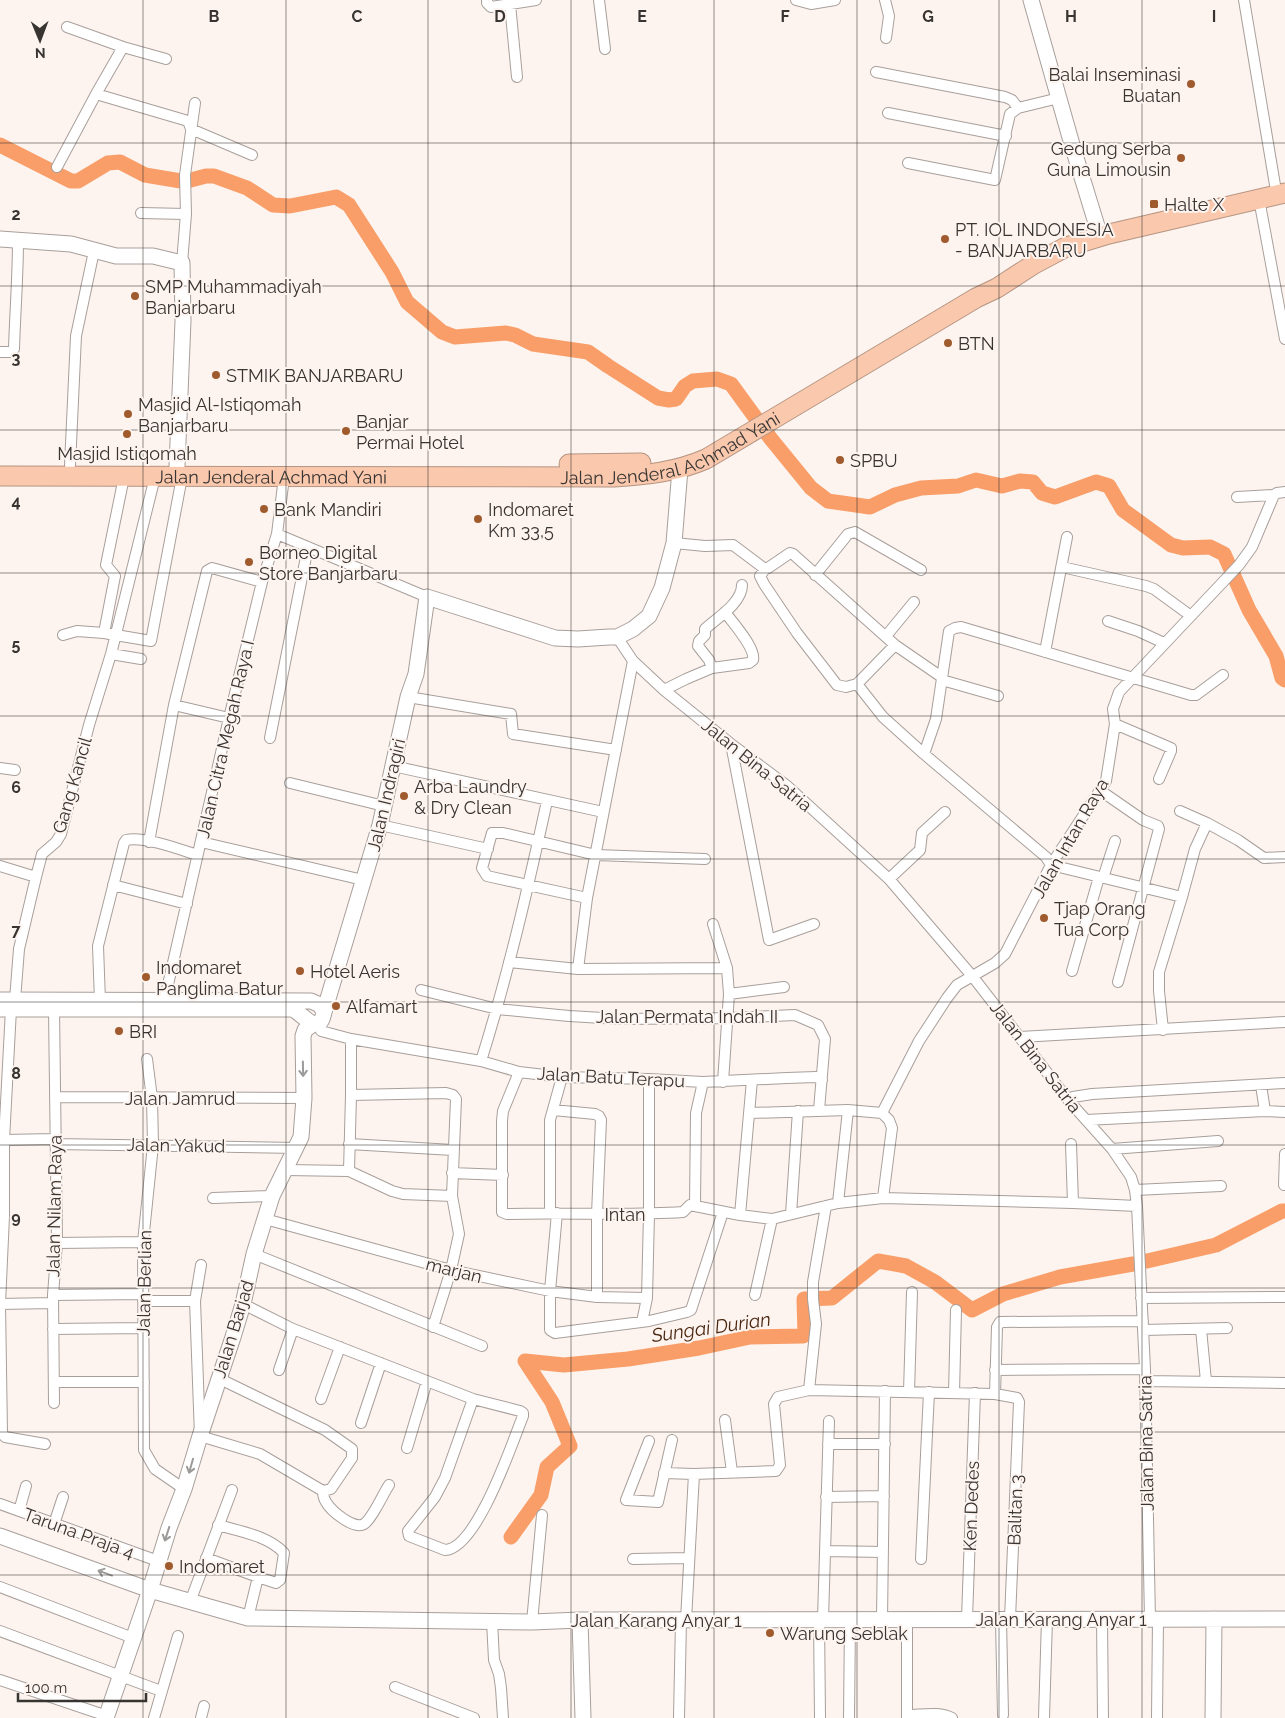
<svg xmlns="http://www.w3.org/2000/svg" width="1285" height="1718" font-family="Raleway,sans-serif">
<rect width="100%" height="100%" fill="#fdf4ef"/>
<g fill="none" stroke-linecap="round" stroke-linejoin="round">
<path stroke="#f99e68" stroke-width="15" d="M0 145 71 181H78L108 163 120 162 145 175 181 181H187L206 176H214L247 188 273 205 290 206 336 197 349 205 392 272 407 302 442 332 455 337 506 333 515 335 533 344 588 352 608 366 658 398 669 400 676 399 685 386 693 381 717 379 731 384 771 439 811 488 828 501 870 507 895 495 921 488 958 486 976 480 1002 486 1020 481 1033 482 1042 493 1055 497 1096 482 1109 486 1123 510 1171 545 1183 548 1210 547 1224 554 1249 610 1276 656 1282 678 1285 680
M1147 1261 1216 1245 1282 1211H1285
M511 1537 541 1495 547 1467 570 1446 552 1402 525 1361 564 1365 628 1359 699 1348 750 1337 803 1336 805 1335 804 1299 832 1298 878 1261 906 1266 935 1282 972 1310 1003 1294 1060 1277 1133 1264"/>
<g stroke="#a89f9b" stroke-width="12">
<path id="street" d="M487 0V3L491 7 536 0
M599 0 605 49
M796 0 811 4 835 0
M885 0 889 16 886 38
M1244 0 1275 185
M510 4 517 77
M67 27 123 47
M166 59 123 47 96 94 188 121 191 129 252 155
M876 72 1005 97 1012 100 1018 108
M888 113 1006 136
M908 163 995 180 1010 114 1018 108 1059 98
M57 167 96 94
M1259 199 1285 339
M141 213 186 214
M182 263 186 214 185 175 195 103
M0 352H10L14 349C15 313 18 277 18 240
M70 465 76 336 94 251
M124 477 106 565 115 576 104 633 151 641 182 477
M1237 497 1274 495
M277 534 427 597
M674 543 705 546 733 545 765 569 768 568 790 553 793 554 895 645 943 678
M1062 567 1146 586 1154 589 1191 616
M765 569 760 576 764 584 797 633 837 685 846 687 857 684
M815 575 848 534 855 532 921 570
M1108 621 1138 631 1164 643
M63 635 77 631 104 633
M886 636 914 602
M617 637 633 661 664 690 731 744 786 785 889 879 973 977 1069 1101 1112 1149 1131 1177 1135 1190 1137 1206 1145 1369 1150 1619
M895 645 857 684 883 717 924 754 1046 857 1051 865 1182 897 1159 972V991L1163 1030
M1045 652 1067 537
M111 654 141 659
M633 661 587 898 578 969 727 968 729 994 723 1082
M712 668 709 660 698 646 699 641 705 635V629C717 618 742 603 742 585
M942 680 998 696
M664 690 686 679 712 668 749 663 753 660C756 648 732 622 725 612
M408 697 511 714 513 734 616 750
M174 705 229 718
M1115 724 1171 748V751L1159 779
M270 738 308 547
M731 744 769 940 814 924
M924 754 936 719 949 631 955 628 961 627 1191 695H1196L1223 675
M393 766 603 812
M0 768 15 770
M290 783 384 806
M1101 791 1143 820 1158 826 1159 829 1118 982
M1180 811 1207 823 1238 840 1264 858 1285 857
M380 825 488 849
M149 842 174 705 207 571 212 568 262 582
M201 842 363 880
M0 866 36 877
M1103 878 1115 841
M889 879 920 850 922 833 945 812
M113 885 187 904
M1182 897 1195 849 1207 823
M587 898 487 876 482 868 492 833H503L596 855 705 859
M713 924 727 968
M509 962 578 969
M1072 971 1099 877
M421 990 497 1009 569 1016 620 1019 728 1018 795 1015 818 1025 825 1039 819 1110
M729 994 784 987
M15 1000 19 949 36 877 42 854 56 842 61 834 89 725 111 654 155 477
M100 1001 98 946 124 843 126 840C144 836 179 849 197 855
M164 1002 229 718 262 582 277 534 284 477
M11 1009 4 1140V1216L0 1304 2 1433 5 1437 45 1444
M54 1009 57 1243 53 1295 54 1403
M318 1023 321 1031 351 1039 481 1061 519 1072 562 1077 649 1079 703 1082 787 1078 816 1077 822 1080
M1020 1037 1285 1022
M147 1059 152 1098 153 1145 143 1242 144 1450 155 1469 184 1489
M481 1061C508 975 528 888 547 801
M519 1072 503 1111 502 1121V1212L507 1214C565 1212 624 1216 683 1212L690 1205 740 1215 772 1219 838 1203 883 1198 1073 1203 1137 1206
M1261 1085 1265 1111
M351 1095 446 1093 453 1095 456 1099 452 1196 459 1234 451 1270 433 1327
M55 1097 304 1098
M1069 1101 1073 1097 1092 1094 1285 1083
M553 1110 595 1114 599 1116 601 1120 597 1214V1297
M750 1113 848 1110 882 1113
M882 1113 919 1041 947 998 957 985 995 963 1005 954 1051 865 1106 781 1115 724 1113 709 1119 692 1239 565 1252 547 1274 495 1277 493 1285 492
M882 1113 889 1120 892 1128 883 1198
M1086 1120 1265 1111 1285 1112
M4 1140 55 1139
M55 1144 297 1148
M349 1144 453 1150
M1071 1144 1073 1203
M1112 1149 1218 1141
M285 1170 349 1171 392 1191 403 1194 452 1196
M349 1171 351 1095V1039
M452 1173 503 1175
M1284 1185 1285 1154
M1135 1190 1221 1186
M213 1198 272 1196
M838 1203 848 1110
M695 1205 696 1113 703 1082
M550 1213V1120L562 1077
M557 1213 550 1291V1330L555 1333 649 1321 687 1312 691 1310 723 1212
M791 1214 798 1111
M740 1215 752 1080
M265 1219 451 1270 550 1291 597 1297 647 1298
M57 1243 143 1242
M254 1254 482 1346
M201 1265 195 1301 200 1436 260 1454 323 1491 331 1489 352 1458V1449L325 1430 218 1378
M53 1295 143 1294
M755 1295 772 1219
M1141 1298 1285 1297
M143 1301H195
M0 1304 53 1303
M243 1304 293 1329 473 1399 520 1411 523 1413V1416C512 1443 477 1549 445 1550L409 1536 408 1531 435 1497 445 1478 473 1399
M642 1322 647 1298 649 1214V1079
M53 1329 143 1328
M1201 1329 1206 1381
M1143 1330 1227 1328
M279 1370 293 1329
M995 1370 1145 1369
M1145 1381 1285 1383
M54 1382H144
M809 1390 816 1324 813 1299V1282L826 1206
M909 1392 912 1292
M954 1393 956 1310
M995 1394 997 1327 1000 1322 1143 1321
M321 1399 340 1347
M725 1420 732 1472
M361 1423 381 1363
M649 1441 626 1500 658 1502 672 1440
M828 1444H885
M407 1448 427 1381
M664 1473 694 1474
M323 1491C323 1495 324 1499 326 1502 331 1511 354 1530 364 1524 372 1519 383 1494 389 1485
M826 1497 884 1496
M0 1504 158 1561
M19 1511 26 1486
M54 1524 63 1497
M218 1525C239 1531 269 1536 284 1553L280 1580 276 1583 258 1577 248 1618
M825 1551 883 1552
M206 1558 258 1577
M633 1559 689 1558
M921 1559 929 1392
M0 1587 133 1638
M190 1602 232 1490
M819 1619 820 1718
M823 1619 829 1421
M907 1619V1718
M967 1619 975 1393
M1102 1619 1103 1718
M686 1620 694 1474 776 1471 780 1465 774 1404 778 1397 809 1390 995 1394 1017 1398 1019 1402 1010 1619
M882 1620 885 1391
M1001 1620 1003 1715
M492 1621 494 1660 499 1674 501 1688 503 1718
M532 1622 542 1515
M0 1631 161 1691
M0 1680 107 1716
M395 1687 474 1718
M907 1715C922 1715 939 1711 952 1718
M154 1718 178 1636
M201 1718 204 1706
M679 1718 681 1620
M849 1718 850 1619
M1044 1718 1047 1619
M1157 1718 1158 1619"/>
</g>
<g stroke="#a89f9b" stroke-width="17">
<path id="secondary" d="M1031 0 1073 148 1100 236
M0 239 71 244 116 256H153L182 263 183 321 177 466
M0 1000 311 1001 320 1005 324 1012C319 1039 303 1013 292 1009H0
M324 1012 380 825 408 697 416 674 427 597 555 638 578 639 609 637H617L633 629 649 616 662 588 674 543 680 469
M0 1536 150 1590 248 1618 532 1622 580 1620 1285 1619
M580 1620 583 1718
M106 1718 150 1590 169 1528 184 1489 200 1436 233 1337 243 1304 254 1254 272 1196 301 1137 304 1098 303 1036 305 1030 313 1024
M1213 1718 1214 1619"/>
</g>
<g stroke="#b59482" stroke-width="21">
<g id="highway">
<path d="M569 464 641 463"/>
<path id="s1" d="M0 476 614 477C646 475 676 472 706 459L976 298 997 288 1034 264 1066 247 1109 234 1285 193"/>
</g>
</g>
<use href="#street" stroke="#fff" stroke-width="10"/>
<use href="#secondary" stroke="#fff" stroke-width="15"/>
<use href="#highway" stroke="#f9c8ad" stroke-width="19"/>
</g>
<defs><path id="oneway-shaft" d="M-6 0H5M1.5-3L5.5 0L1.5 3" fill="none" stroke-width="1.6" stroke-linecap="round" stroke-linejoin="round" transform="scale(1.25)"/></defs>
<g stroke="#9b9a98">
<use href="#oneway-shaft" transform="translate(303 1069) rotate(89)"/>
<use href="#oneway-shaft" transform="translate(191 1466) rotate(106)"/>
<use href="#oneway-shaft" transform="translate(167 1534) rotate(108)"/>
<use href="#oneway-shaft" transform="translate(105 1573) rotate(-160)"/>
</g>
<path fill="none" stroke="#373432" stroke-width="1" stroke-opacity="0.55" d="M143 0V1718M286 0V1718M428 0V1718M571 0V1718M714 0V1718M857 0V1718M999 0V1718M1142 0V1718M0 143H1285M0 286H1285M0 430H1285M0 573H1285M0 716H1285M0 859H1285M0 1002H1285M0 1145H1285M0 1288H1285M0 1432H1285M0 1575H1285"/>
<g fill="#9f5a2e" stroke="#fdf4ef" stroke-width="2">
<circle cx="1191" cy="84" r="5"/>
<circle cx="1181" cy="158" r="5"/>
<rect x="1149" y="199" width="10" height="10" rx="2.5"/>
<circle cx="945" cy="239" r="5"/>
<circle cx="135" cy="296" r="5"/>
<circle cx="948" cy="343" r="5"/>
<circle cx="216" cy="375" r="5"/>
<circle cx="128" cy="414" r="5"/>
<circle cx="346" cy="431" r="5"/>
<circle cx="127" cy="434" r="5"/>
<circle cx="840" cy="460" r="5"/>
<circle cx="264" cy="509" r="5"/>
<circle cx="478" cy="519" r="5"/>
<circle cx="249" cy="562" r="5"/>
<circle cx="404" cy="796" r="5"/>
<circle cx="1044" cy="918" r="5"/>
<circle cx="300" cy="971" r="5"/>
<circle cx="146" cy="977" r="5"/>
<circle cx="336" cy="1006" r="5"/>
<circle cx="119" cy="1031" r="5"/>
<circle cx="169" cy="1566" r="5"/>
<circle cx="770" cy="1633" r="5"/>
</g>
<g text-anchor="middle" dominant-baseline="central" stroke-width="4" stroke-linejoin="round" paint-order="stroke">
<g font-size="18" fill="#373432" stroke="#fdf4ef" text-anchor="start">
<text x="1181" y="74" text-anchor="end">Balai Inseminasi<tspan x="1181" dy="21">Buatan</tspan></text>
<text x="1171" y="148" text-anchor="end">Gedung Serba<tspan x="1171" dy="21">Guna Limousin</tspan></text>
<text x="1164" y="204">Halte X</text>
<text x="955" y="229">PT. IOL INDONESIA<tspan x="955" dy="21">- BANJARBARU</tspan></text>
<text x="145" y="286">SMP Muhammadiyah<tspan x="145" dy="21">Banjarbaru</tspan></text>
<text x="958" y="343">BTN</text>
<text x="226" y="375">STMIK BANJARBARU</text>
<text x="138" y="404">Masjid Al-Istiqomah<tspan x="138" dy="21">Banjarbaru</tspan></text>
<text x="356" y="421">Banjar<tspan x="356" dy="21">Permai Hotel</tspan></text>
<text x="127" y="453" text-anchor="middle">Masjid Istiqomah</text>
<text x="850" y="460">SPBU</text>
<text x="274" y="509">Bank Mandiri</text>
<text x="488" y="509">Indomaret<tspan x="488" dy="21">Km 33,5</tspan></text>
<text x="259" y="552">Borneo Digital<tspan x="259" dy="21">Store Banjarbaru</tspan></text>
<text x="414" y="786">Arba Laundry<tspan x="414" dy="21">&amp; Dry Clean</tspan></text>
<text x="1054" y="908">Tjap Orang<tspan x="1054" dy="21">Tua Corp</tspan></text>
<text x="156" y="967">Indomaret<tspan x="156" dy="21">Panglima Batur</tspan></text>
<text x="310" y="971">Hotel Aeris</text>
<text x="346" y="1006">Alfamart</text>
<text x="129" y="1031">BRI</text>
<text x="179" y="1566">Indomaret</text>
<text x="780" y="1633">Warung Seblak</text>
</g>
<g font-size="18" fill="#373432" stroke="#fdf4ef">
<text stroke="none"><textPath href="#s1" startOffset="676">Jalan Jenderal Achmad Yani</textPath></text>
<text stroke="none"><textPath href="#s1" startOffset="271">Jalan Jenderal Achmad Yani</textPath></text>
<text transform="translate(225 739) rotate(-77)">Jalan Citra Megah Raya I</text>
<text transform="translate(757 765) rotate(39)">Jalan Bina Satria</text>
<text transform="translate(72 785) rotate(-74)">Gang Kancil</text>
<text transform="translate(386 795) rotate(-77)">Jalan Indragiri</text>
<text transform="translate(1070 838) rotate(-60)">Jalan Intan Raya</text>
<text x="687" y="1016">Jalan Permata Indah II</text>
<text transform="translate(1036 1057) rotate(52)">Jalan Bina Satria</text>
<text transform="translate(611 1077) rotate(3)">Jalan Batu Terapu</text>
<text x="180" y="1098">Jalan Jamrud</text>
<text transform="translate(176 1145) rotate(1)">Jalan Yakud</text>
<text transform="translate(54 1206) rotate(-89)">Jalan Nilam Raya</text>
<text x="625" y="1214">Intan</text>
<text transform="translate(454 1270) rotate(14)">marjan</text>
<text transform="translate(144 1283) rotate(-89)">Jalan Berlian</text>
<text transform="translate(233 1329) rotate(-73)">Jalan Barjad</text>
<text transform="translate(1146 1443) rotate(-91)">Jalan Bina Satria</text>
<text transform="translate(971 1506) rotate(-88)">Ken Dedes</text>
<text transform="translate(1015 1510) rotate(-88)">Balitan 3</text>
<text transform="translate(79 1533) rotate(20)">Taruna Praja 4</text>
<text x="1061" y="1619">Jalan Karang Anyar 1</text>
<text x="656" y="1620">Jalan Karang Anyar 1</text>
</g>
<g font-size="19" font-style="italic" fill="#4b2711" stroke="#fdf4ef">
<text transform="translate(711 1327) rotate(-8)">Sungai Durian</text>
</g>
</g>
<g font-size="16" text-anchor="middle" font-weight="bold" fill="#373432" stroke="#fdf4ef" stroke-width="4" stroke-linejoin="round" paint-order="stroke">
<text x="214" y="22">B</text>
<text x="357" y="22">C</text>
<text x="500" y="22">D</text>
<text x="642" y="22">E</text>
<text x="785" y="22">F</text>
<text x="928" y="22">G</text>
<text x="1071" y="22">H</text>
<text x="1214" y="22">I</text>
<text x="16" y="220">2</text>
<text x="16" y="364">3</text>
<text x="16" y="507">4</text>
<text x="16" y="650">5</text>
<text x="16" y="793">6</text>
<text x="16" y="936">7</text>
<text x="16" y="1079">8</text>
<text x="16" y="1223">9</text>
</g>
<g transform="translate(40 40) rotate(179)" stroke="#fdf4ef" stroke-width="4" paint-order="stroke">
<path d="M0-4L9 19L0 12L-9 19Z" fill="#373432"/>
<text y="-8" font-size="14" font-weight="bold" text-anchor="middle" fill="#373432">N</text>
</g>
<path d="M18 1693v8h128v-8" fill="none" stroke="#373432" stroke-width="2.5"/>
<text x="25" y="1693" font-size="15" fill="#373432" stroke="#fdf4ef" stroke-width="4" paint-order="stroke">100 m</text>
</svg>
